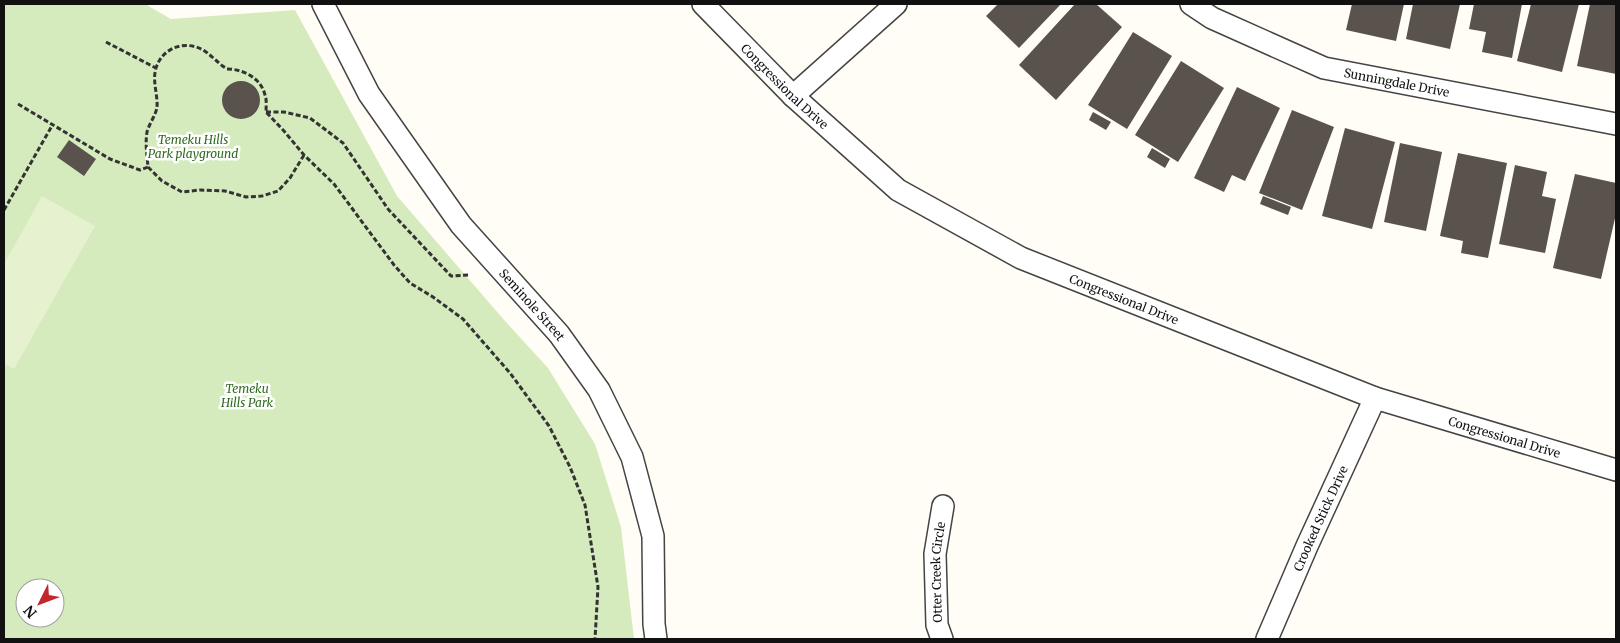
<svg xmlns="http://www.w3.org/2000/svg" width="1620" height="643" font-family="Merriweather,serif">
<rect width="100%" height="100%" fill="#fffdf5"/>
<path fill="#d5ebbd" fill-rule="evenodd" d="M4 4H145L171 19 295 10 397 196 505 321 548 368 595 444 621 527 634 639H4ZM25 588H55V618H25Z"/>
<path fill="#e6f2cf" d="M42 196 95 226 14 369 4 363V264Z"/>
<path fill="#5a524d" d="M998 4H1061L1019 48 986 16Z
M1075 4H1096L1122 27 1056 100 1019 65Z
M1352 4H1404L1396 41 1346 30Z
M1413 4H1460L1450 49 1406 39Z
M1474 4H1522L1512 58 1482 52 1486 32 1469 29Z
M1531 4H1579L1562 72 1517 61Z
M1590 4H1616V74L1577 66Z
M1133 32 1172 56 1127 129 1088 105Z
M1181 61 1224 88 1178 162 1135 135Z
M222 100a19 19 0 1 1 38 0a19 19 0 1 1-38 0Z
M1237 87 1280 108 1245 181 1232 175 1224 192 1194 178Z
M1292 110 1334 127 1302 210 1259 193Z
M1093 112 1111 122 1106 130 1089 120Z
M1345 128 1395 142 1372 229 1322 216Z
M69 140 96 159 84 176 57 157Z
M1400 143 1442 152 1426 231 1384 222Z
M1152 148 1170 159 1165 168 1147 157Z
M1458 153 1507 163 1488 258 1461 253 1463 241 1440 236Z
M1515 165 1547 172 1542 196 1556 199 1545 253 1499 244Z
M1575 174 1616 183V214L1601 279 1553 268Z
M1263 196 1291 207 1288 215 1260 204Z"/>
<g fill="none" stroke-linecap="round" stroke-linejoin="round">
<g stroke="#444" stroke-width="24">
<g id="street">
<path id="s1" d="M323 4 369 94 461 225 559 334 599 390 632 457 653 536 654 624 656 639"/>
<path id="s2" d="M703 4 793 96 898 190 1021 258 1375 398 1616 470"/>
<path id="s3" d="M1191 4 1212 18 1324 68 1616 124"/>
<path d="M793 96 896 4"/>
<path id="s4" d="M942 639 937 625 935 554 943 506"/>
<path id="s5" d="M1267 639 1307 546 1375 398"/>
</g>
</g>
<path stroke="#333" stroke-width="3" stroke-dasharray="5 2.5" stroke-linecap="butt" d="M106 42 156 68
M18 104 110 159 140 170 148 167C147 155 145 144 147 132 149 124 156 115 157 107 158 95 152 81 156 68 163 46 188 39 206 52 213 57 219 64 227 69 243 69 261 78 265 95 267 100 266 107 266 112L284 131 304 155 334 184 394 265 410 283 433 297 463 319 510 373 549 426 570 467 585 505 598 587 595 639
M266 112H284L310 118 343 143 388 209 451 276 469 275
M148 167 162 181 182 192 200 190 225 191 246 197 262 196 278 191 290 178 304 155
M4 210 53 124"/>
<use href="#street" stroke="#fff" stroke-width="21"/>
</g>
<g text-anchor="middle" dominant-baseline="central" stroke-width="5" stroke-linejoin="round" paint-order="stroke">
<g font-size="12" fill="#111" stroke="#fff">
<text stroke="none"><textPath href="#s3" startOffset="222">Sunningdale Drive</textPath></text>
<text stroke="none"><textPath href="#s2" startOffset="116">Congressional Drive</textPath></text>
<text stroke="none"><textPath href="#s2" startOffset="521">Congressional Drive</textPath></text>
<text stroke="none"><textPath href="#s1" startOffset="368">Seminole Street</textPath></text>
<text stroke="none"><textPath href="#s2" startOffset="926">Congressional Drive</textPath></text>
<text stroke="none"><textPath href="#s5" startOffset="132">Crooked Stick Drive</textPath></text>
<text stroke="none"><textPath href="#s4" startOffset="68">Otter Creek Circle</textPath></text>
</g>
<g font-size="12" font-style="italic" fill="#2f6b1f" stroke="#fff">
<text x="193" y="139">Temeku Hills<tspan x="193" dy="14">Park playground</tspan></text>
<text x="247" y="388">Temeku<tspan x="247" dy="14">Hills Park</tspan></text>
</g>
</g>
<rect width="1620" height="643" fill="none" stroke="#111111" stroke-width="10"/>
<g transform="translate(40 603) rotate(228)"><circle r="24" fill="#ffffff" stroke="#a0a0a0"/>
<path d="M0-4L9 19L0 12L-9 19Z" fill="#c4262e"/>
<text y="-8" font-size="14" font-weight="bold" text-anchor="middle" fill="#111111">N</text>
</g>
</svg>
